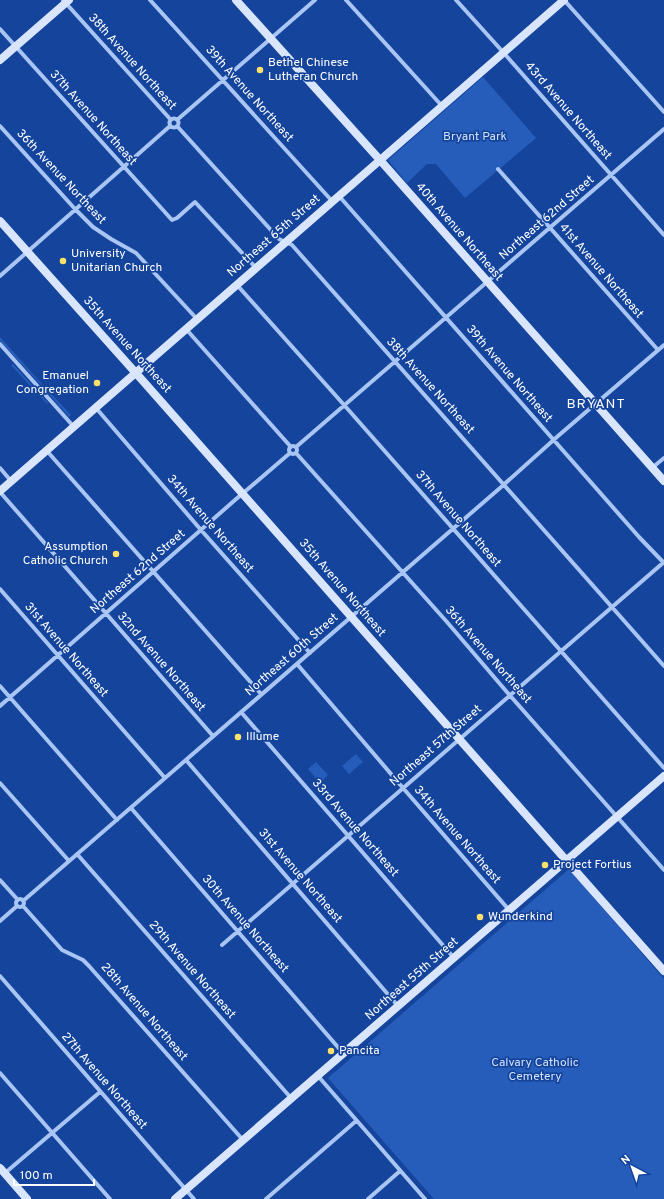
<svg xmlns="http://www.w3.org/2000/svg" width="664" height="1199" font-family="Overpass,sans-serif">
<rect width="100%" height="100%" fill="#14449c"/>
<path fill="#275dba" d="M483 77 536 138 465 198 436 164H427L407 183 388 160Z
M0 337 42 384 41 385 0 341Z
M13 364 48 403 47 404 11 365Z
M43 385 71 415 69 417 42 386Z
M356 754 363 762 349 774 342 766Z
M316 762 328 775 320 783 308 769Z
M569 869 664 979V1199H434L328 1078Z"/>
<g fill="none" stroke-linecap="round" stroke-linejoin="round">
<path stroke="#a9c5f3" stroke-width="4" d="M63 0 171 120
M150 0 332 201
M346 0 442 106
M456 0 503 52 664 235
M564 0 664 112
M0 29 172 220 177 218 195 202 256 268
M169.5 123a4.5 4.5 0 1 1 9 0a4.5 4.5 0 1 1-9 0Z
M177 120 315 0
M0 126 75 209 93 227 111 239 136 253 197 319
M177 126 279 239 292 245 664 666
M498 169 658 350
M339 196 639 537 664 563
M0 276 170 126
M237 285 345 406 664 768
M186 329 291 447
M0 344 74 427
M96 408 201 530 310 653
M289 450a4 4 0 1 1 8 0a4 4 0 1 1-8 0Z
M296 447 664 129
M47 451 261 694
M296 453 447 622 506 691 664 870
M0 468 11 481
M652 468 664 458
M0 492 213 736
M0 589 165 778
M297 664 403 788 509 910
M0 686 117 820
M0 706 235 500 290 453
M241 712 454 958
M186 760 398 1006
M0 783 69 861
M131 808 343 1053
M77 854 291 1098
M0 880 18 900
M16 903a4 4 0 1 1 8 0a4 4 0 1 1-8 0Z
M23 901 500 488 558 436 664 345
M23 906 62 950 83 960 89 966 243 1140
M0 921 17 906
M222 945 664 562
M0 976 194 1199
M0 1073 110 1199
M318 1076 425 1199
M5 1173 100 1092
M266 1199 356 1121
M368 1199 400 1171"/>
<path stroke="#d9e5fd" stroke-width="8" d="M236 0 380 160 664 481
M0 60 69 0
M0 221 143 381 664 971
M0 491 564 0
M0 1168 27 1199
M175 1199 664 776"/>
</g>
<g fill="#ffe16c" stroke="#14449c" stroke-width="1.5">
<circle cx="260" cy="70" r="4"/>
<circle cx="63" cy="261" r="4"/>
<circle cx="97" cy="383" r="4"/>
<circle cx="116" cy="554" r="4"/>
<circle cx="238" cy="737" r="4"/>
<circle cx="545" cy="865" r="4"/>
<circle cx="480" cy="917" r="4"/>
<circle cx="331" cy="1051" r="4"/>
</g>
<g text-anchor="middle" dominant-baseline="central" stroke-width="3.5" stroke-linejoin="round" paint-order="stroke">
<g font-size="12" fill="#fff" stroke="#14449c">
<text transform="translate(132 62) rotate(48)">38th Avenue Northeast</text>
<text transform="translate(249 94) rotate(48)">39th Avenue Northeast</text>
<text transform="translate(568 111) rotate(49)">43rd Avenue Northeast</text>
<text transform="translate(93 118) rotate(48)">37th Avenue Northeast</text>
<text transform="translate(61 177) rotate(47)">36th Avenue Northeast</text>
<text transform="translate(547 218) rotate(-41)">Northeast 62nd Street</text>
<text transform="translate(459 232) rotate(49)">40th Avenue Northeast</text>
<text transform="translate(274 236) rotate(-41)">Northeast 65th Street</text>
<text transform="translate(601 271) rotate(49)">41st Avenue Northeast</text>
<text transform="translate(127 345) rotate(48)">35th Avenue Northeast</text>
<text transform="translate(509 374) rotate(49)">39th Avenue Northeast</text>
<text transform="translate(430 386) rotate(48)">38th Avenue Northeast</text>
<text transform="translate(458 519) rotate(49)">37th Avenue Northeast</text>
<text transform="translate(210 524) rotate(49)">34th Avenue Northeast</text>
<text transform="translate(138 572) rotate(-41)">Northeast 62nd Street</text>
<text transform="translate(342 588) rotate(49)">35th Avenue Northeast</text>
<text transform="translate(66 650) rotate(49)">31st Avenue Northeast</text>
<text transform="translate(292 655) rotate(-41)">Northeast 60th Street</text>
<text transform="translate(488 655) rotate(49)">36th Avenue Northeast</text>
<text transform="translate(161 662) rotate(49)">32nd Avenue Northeast</text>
<text transform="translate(436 746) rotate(-41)">Northeast 57th Street</text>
<text transform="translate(355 828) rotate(49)">33rd Avenue Northeast</text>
<text transform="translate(457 835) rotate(49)">34th Avenue Northeast</text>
<text transform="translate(300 876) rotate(49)">31st Avenue Northeast</text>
<text transform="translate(245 924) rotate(49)">30th Avenue Northeast</text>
<text transform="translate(192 970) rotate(49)">29th Avenue Northeast</text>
<text transform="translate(412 979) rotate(-41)">Northeast 55th Street</text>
<text transform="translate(144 1012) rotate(49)">28th Avenue Northeast</text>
<text transform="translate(104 1081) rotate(49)">27th Avenue Northeast</text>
</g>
<g font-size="12" fill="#fff" stroke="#14449c" text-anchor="start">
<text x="268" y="63">Bethel Chinese<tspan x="268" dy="14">Lutheran Church</tspan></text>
<text x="71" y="254">University<tspan x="71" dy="14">Unitarian Church</tspan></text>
<text x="89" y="376" text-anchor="end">Emanuel<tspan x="89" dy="14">Congregation</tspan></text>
<text x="108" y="547" text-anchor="end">Assumption<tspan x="108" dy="14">Catholic Church</tspan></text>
<text x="246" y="737">Illume</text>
<text x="553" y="865">Project Fortius</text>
<text x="488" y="917">Wunderkind</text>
<text x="339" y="1051">Pancita</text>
</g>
<g font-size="12" fill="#d1e2fd" stroke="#14449c">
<text x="475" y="137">Bryant Park</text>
<text x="535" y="1063">Calvary Catholic<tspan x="535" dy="14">Cemetery</tspan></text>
</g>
<g font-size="14" letter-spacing="1" fill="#fff" stroke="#14449c">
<text x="596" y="404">BRYANT</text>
</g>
</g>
<g transform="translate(632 1167) rotate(319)" stroke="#14449c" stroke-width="3" paint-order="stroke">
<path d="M0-3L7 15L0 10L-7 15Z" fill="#ffffff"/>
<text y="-6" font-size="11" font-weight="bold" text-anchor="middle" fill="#ffffff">N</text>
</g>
<path d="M14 1179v6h80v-6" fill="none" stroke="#ffffff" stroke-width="2"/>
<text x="20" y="1179" font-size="12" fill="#ffffff" stroke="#14449c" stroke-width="3" paint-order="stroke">100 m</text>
</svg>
